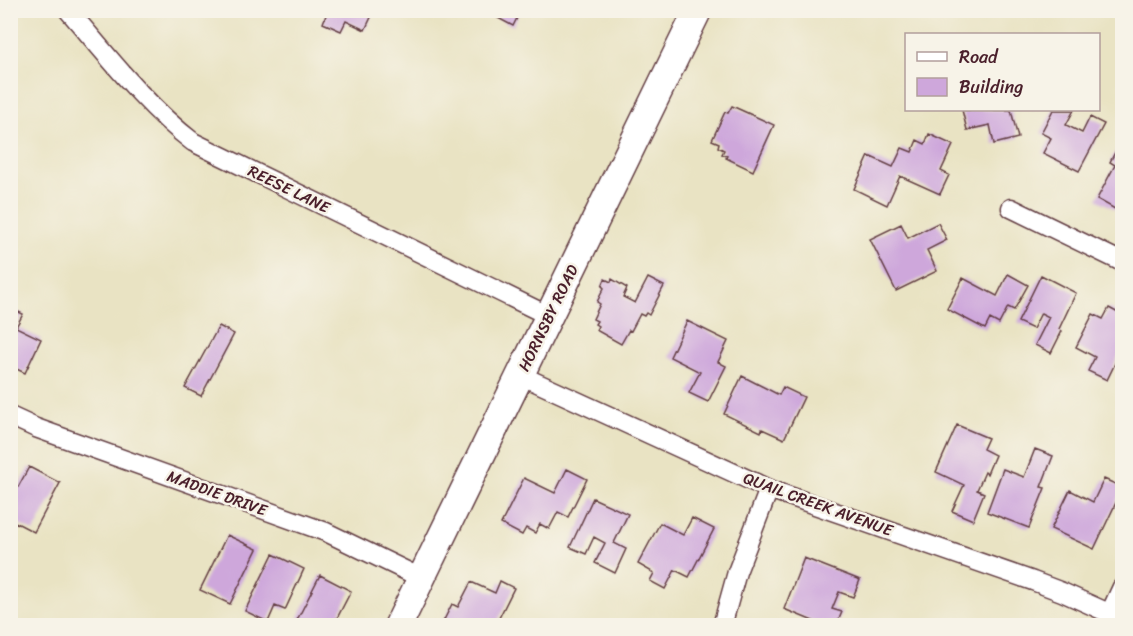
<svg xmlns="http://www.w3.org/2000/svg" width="1133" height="636" font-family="Sriracha,sans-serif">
<rect width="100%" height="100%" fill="#f7f3e8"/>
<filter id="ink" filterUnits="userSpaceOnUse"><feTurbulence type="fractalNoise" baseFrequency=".0167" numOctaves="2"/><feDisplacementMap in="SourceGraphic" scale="12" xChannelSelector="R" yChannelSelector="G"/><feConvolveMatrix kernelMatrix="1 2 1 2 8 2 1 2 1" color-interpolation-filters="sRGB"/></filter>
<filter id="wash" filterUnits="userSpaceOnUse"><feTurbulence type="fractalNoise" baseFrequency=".008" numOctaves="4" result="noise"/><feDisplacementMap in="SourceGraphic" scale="24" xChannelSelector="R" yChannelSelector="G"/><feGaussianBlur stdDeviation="1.35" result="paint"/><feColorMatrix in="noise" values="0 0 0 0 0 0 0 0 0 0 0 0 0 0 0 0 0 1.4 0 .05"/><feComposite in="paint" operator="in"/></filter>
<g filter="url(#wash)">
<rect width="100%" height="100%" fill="#e9e3c3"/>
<g id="blocks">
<path fill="#cea7db" d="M328 10H367L373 13 365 30 346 21 341 31 323 23Z
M483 10H521L513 26Z
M732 106 774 125 753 171 726 158 727 156 722 154 724 150 718 147 719 143 712 140 725 112 728 113Z
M962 110H1011L1018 138 994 144 990 125 967 130Z
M1053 110H1074L1066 125 1082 133 1090 117 1104 124 1079 171 1043 153 1051 138 1041 133Z
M929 134 953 145 941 171 949 175 940 194 900 176 887 205 854 189 869 156 893 167 902 148 912 152 917 140 925 144Z
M1121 141H1122V213L1097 199 1115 165 1110 162Z
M938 223 947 240 927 250 937 271 896 291 870 239 901 224 908 238Z
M1008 274 1028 285 1014 310 1008 307 999 324 990 319 985 329 947 309 963 278 997 296Z
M1041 275 1076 293 1059 329 1062 331 1051 353 1035 345 1049 317 1041 313 1033 329 1018 322Z
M648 278 664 286 649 315 646 313 644 316 640 314 631 331 629 330 621 344 596 330 598 326 595 324 597 321 593 319 600 304 597 302 604 288 602 286 605 279 611 282 612 279 627 288 623 297 635 303Z
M10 308 23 314 16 327 41 339 25 373 10 366Z
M1109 308 1122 315V349L1107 380 1088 371 1095 357 1076 347 1093 314 1103 319Z
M687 321 728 341 718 362 726 366 708 402 689 393 700 372 670 357Z
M219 326 234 334 201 396 185 388Z
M742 376 779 395 783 387 804 397 784 439 762 429 761 432 724 414Z
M957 425 988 438 983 449 995 455 987 474 985 472 977 490 984 493 973 520 952 511 964 485 936 472Z
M1035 449 1053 456 1041 487 1045 488 1029 528 987 512 1003 469 1024 477Z
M29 467 60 483 34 532 15 522 10 530V502Z
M567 469 587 479 568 517 558 512 549 529 540 524 535 533 526 528 522 535 501 524 524 478 555 493Z
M1104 479 1122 487V490L1094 549 1051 529 1070 490 1093 502Z
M593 498 628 514 614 543 626 549 615 573 595 563 605 543 594 537 586 554 570 547Z
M692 518 714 529 689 577 675 570 665 589 650 581 654 573 638 564 660 523 683 535Z
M227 535 257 549 230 604 200 590Z
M273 554 304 569 285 610 275 606 268 622 245 611Z
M804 558 860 580 853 597 839 592 832 609 842 612 836 626H825L784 609Z
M320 575 351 591 333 626H294Z
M500 581 514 588 495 626H480L468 620 465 626H441L452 604 458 607 471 582 495 593Z"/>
</g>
</g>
<g filter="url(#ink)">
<use href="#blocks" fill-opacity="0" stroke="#623c42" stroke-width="1.5"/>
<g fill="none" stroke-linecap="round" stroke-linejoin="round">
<g stroke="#623c42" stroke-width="21">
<path id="street" d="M68 10C108 56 145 105 193 142L549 316
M1011 208 1122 262
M520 375 769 489 1033 581 1062 592 1122 619
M10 416 36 428 326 532 421 578
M1110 613 1122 587
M722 626 737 572 769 489"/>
</g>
<g stroke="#623c42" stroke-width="30">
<path id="secondary" d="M398 626 698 10"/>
</g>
<use href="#street" stroke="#fff" stroke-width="18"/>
<use href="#secondary" stroke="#fff" stroke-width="27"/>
</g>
</g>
<g text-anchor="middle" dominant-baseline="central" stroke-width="5" stroke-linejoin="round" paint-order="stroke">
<g font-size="16" fill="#4a1f2b" stroke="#f7f3e8">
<text transform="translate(289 189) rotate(26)">REESE LANE</text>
<text transform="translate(548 318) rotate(-64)">HORNSBY ROAD</text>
<text transform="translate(217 493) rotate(20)">MADDIE DRIVE</text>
<text transform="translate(818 504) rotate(20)">QUAIL CREEK AVENUE</text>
</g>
</g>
<rect width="1133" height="636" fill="none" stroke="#f7f3e8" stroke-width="36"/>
<rect x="905" y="33" width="195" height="78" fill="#f7f3e8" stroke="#b29e9c" stroke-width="1.5"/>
<rect x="917" y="52" width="30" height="9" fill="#ffffff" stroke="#b29e9c" stroke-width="1.5"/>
<text x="959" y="63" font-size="18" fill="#4a1f2b">Road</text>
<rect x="917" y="78" width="30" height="18" fill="#cea7db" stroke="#b29e9c" stroke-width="1.5"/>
<text x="959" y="93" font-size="18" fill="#4a1f2b">Building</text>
</svg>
